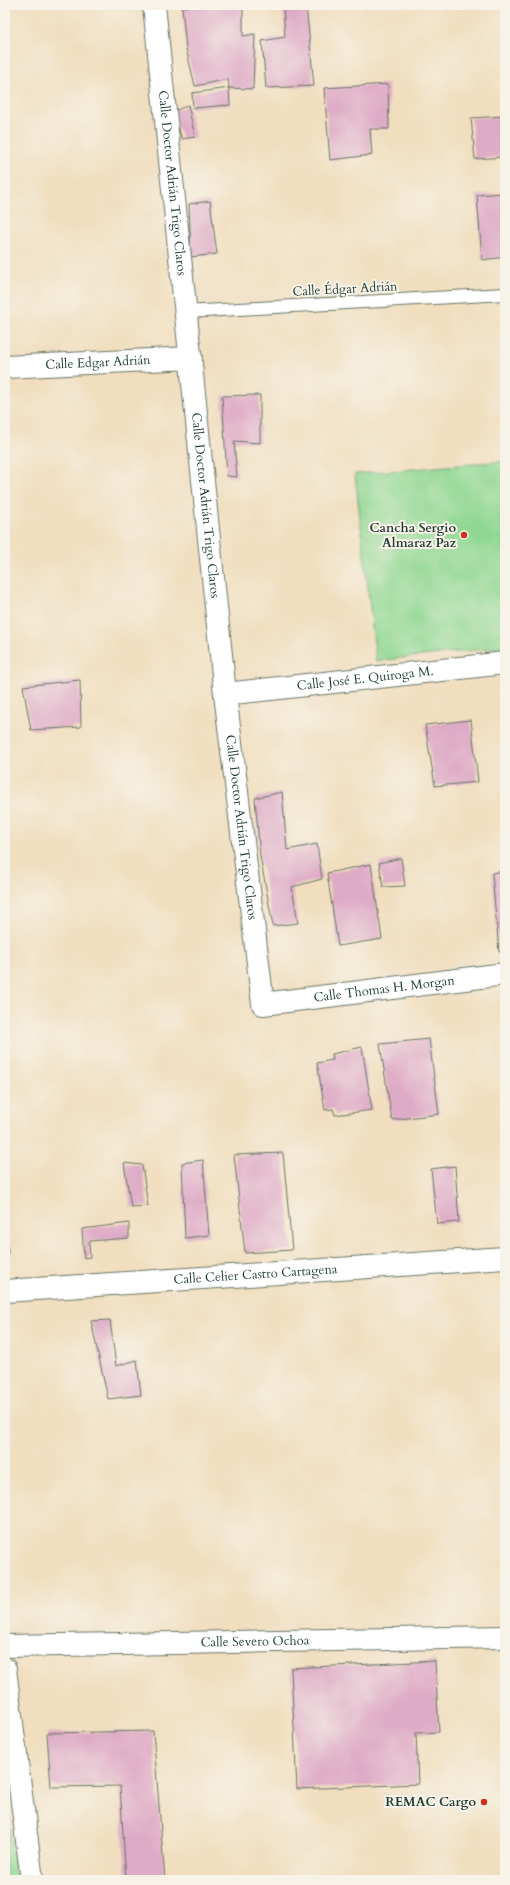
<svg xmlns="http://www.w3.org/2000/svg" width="510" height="1885" font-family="Cardo,serif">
<rect width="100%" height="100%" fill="#f7f3e8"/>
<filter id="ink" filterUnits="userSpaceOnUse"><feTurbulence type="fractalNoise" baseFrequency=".025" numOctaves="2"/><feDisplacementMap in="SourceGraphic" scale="8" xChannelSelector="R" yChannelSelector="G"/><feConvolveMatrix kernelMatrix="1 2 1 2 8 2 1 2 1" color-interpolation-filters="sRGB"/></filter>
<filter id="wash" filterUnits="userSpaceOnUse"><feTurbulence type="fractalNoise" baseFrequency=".012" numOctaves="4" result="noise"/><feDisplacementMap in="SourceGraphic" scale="16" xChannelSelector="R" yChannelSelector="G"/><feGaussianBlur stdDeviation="0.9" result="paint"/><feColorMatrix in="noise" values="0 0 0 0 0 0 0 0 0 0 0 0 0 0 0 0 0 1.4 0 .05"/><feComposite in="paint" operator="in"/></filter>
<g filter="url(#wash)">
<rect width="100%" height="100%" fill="#f0debf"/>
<path fill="#8fd792" stroke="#578a63" d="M505 461V647L376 661 355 474Z
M5 1792 16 1880H5Z"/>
<g id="blocks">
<path fill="#deabc6" d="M203 5H243V36L255 34 253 89 229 88 228 79 195 86 186 48 182 7Z
M283 5H306L314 86 266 88 262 41 285 37Z
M388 84 389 129H370L372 155 330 160 324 88Z
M229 88 230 105 193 108 192 93Z
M188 105 195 137 182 139 173 112Z
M505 116V157L475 159 471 118Z
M504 193 505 257 482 260 477 195Z
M210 201 217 254 191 257 189 204Z
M260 395V443L234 441 237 477 227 476 222 396Z
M80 680 81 727 31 730 23 686Z
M471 720 478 782 435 786 425 725Z
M282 792 287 850 317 844 322 879 292 887 298 923 273 926 260 856 255 798Z
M401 858 405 886 383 887 379 863Z
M371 864 382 939 338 946 327 873Z
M504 871 505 951 499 952 492 873Z
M429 1039 439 1114 392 1120 380 1044Z
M362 1047 372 1110 335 1115 333 1109 325 1110 317 1063 333 1060 332 1054Z
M283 1153 292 1250 245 1253 234 1155Z
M203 1160 209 1235 185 1238 182 1163Z
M124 1163 142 1165 148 1206 131 1207Z
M455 1166 459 1222 437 1224 431 1169Z
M6 1214 8 1255H5V1215Z
M129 1223V1238L89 1241 90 1257 84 1258 82 1229Z
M110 1320 116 1366 137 1360 141 1395 108 1399 91 1321Z
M435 1661 439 1732 416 1733 418 1784 297 1789 291 1668Z
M153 1731 165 1880H126L120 1786 51 1787 47 1733Z"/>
</g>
</g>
<g filter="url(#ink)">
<use href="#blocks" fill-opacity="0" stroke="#687565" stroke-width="1"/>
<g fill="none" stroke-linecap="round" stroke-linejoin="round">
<g stroke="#687565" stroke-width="14">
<path id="lane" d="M186 312 505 294"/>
</g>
<g stroke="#687565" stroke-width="24">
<g id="street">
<path id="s1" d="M154 5 225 694 263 1004 505 974"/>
<path id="s2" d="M5 367 191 358"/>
<path id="s3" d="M225 694 505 663"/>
<path id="s4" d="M5 1291 505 1258"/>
<path id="s5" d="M5 1646 505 1637"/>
</g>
</g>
<g stroke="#687565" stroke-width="24">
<path id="primary" d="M5 1669 32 1880"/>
</g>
<use href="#lane" stroke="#fff" stroke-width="12"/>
<use href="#street" stroke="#fff" stroke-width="22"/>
<use href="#primary" stroke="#fff" stroke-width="22"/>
</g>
</g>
<g fill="#c8321e" stroke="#f7f3e8" stroke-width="1.5">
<circle cx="464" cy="535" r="4"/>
<circle cx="484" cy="1802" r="4"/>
</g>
<g text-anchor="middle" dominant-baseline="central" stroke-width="4" stroke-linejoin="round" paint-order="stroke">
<g font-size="13" fill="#1f3d34" stroke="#f7f3e8">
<text stroke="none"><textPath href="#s1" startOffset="179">Calle Doctor Adrián Trigo Claros</textPath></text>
<text transform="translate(345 289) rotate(-3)">Calle Édgar Adrián</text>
<text stroke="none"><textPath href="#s2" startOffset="93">Calle Edgar Adrián</textPath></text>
<text stroke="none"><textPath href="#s1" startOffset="503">Calle Doctor Adrián Trigo Claros</textPath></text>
<text stroke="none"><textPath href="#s3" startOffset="141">Calle José E. Quiroga M.</textPath></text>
<text stroke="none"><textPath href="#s1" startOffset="827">Calle Doctor Adrián Trigo Claros</textPath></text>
<text stroke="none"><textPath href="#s1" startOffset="1127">Calle Thomas H. Morgan</textPath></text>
<text stroke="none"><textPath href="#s4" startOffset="251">Calle Celier Castro Cartagena</textPath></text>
<text stroke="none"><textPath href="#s5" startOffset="250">Calle Severo Ochoa</textPath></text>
</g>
<g font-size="13" font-weight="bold" fill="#1f3d34" stroke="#f7f3e8" text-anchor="end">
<text x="456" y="528">Cancha Sergio<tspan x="456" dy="15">Almaraz Paz</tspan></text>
<text x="476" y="1802">REMAC Cargo</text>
</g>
</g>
<rect width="510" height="1885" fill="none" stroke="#f7f3e8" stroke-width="20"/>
</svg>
